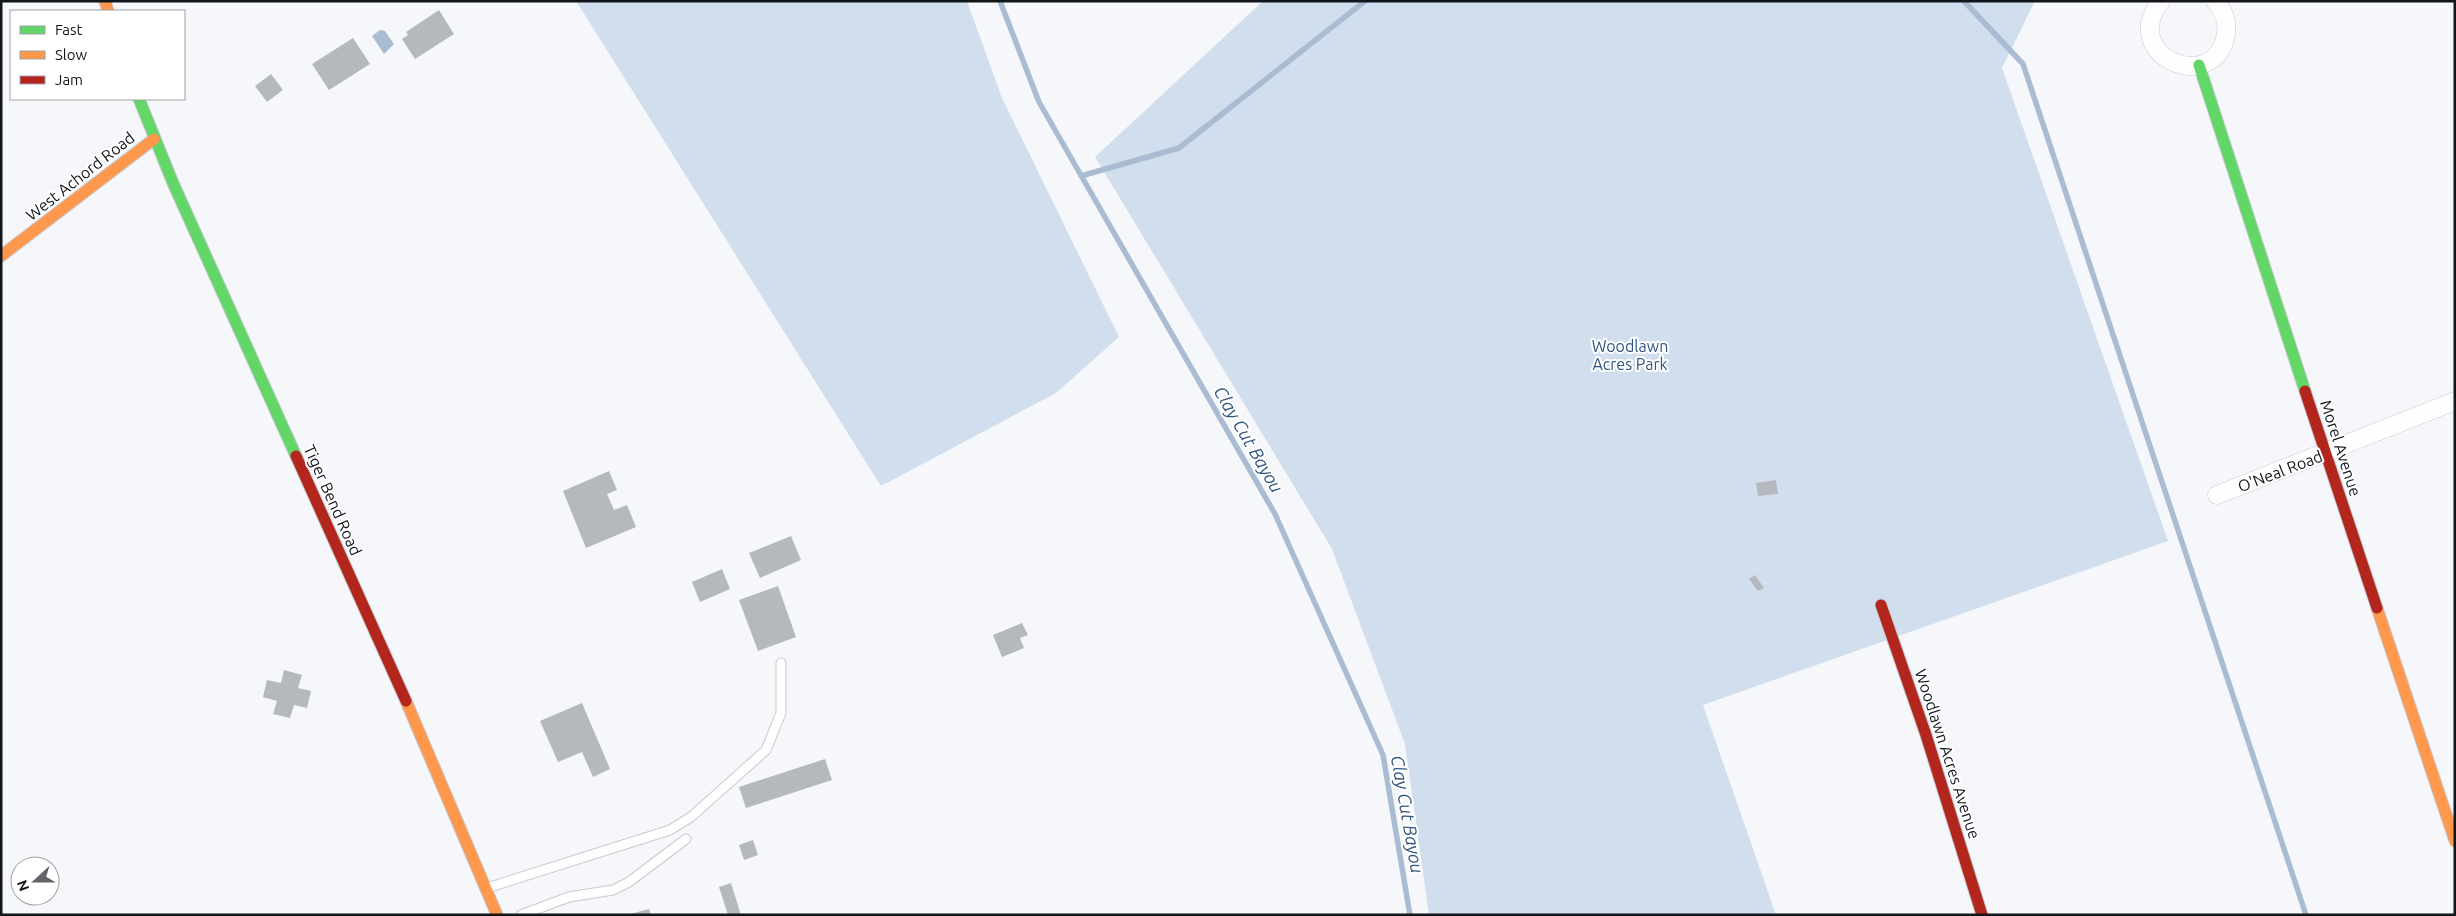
<svg xmlns="http://www.w3.org/2000/svg" width="2456" height="916" font-family="Ubuntu,sans-serif">
<rect width="100%" height="100%" fill="#f5f7fa"/>
<path fill="#d1deed" d="M576 1H967L1002 98 1119 337 1056 393 881 486Z
M1263 1H2035L2002 68 2168 541 1703 705 1776 915H1429L1405 744 1332 549 1095 157Z"/>
<path fill="#aabcd1" d="M380 30 385 31 394 44 384 54 372 36Z"/>
<g fill="none" stroke-linecap="round" stroke-linejoin="round">
<path stroke="#aabcd1" stroke-width="5.5" d="M1000 1 1039 102 1275 514 1383 755 1410 915
M1964 1 2023 64 2306 915
M1081 176 1179 148 1365 1"/>
</g>
<path fill="#b5b8bc" d="M439 10 454 34 415 59 402 39 408 35 406 32Z
M353 38 370 64 329 90 312 64Z
M271 74 283 90 267 102 255 86Z
M609 471 617 490 607 494 614 510 627 505 636 527 586 548 563 491Z
M1776 480 1778 494 1758 496 1756 483Z
M791 536 801 560 760 578 749 553Z
M722 569 730 589 700 602 692 582Z
M1755 575 1764 588 1758 591 1749 579Z
M778 586 796 637 758 651 739 600Z
M1022 623 1028 635 1020 638 1024 648 1002 657 993 635Z
M284 670 302 675 298 688 311 691 307 708 294 705 290 718 273 714 277 701 263 697 267 680 281 683Z
M582 703 610 769 593 777 582 752 558 762 540 721Z
M825 759 832 780 746 808 739 787Z
M753 840 758 855 744 860 739 845Z
M731 883 741 915H728L719 887Z
M649 909 651 915H630V914Z"/>
<g fill="none" stroke-linecap="round" stroke-linejoin="round">
<g stroke="#c7cbcf" stroke-width="11">
<path id="lane" d="M487 888 670 830 691 817 766 750 781 713V663
M521 915 569 897 613 890 629 882 686 839"/>
</g>
<g stroke="#c7cbcf" stroke-width="19">
<path id="street" d="M2161 1C2117 57 2217 97 2226 33 2228 21 2223 9 2215 1
M2217 495 2455 401"/>
</g>
<g stroke="#c7cbcf" stroke-width="13">
<path id="fast" d="M2199 65 2305 391
M139 99 173 183 296 456"/>
</g>
<g stroke="#c7cbcf" stroke-width="13">
<path id="slow" d="M105 1 108 11
M1 256 154 139
M2377 608 2455 841
M406 701 497 915"/>
</g>
<g stroke="#c7cbcf" stroke-width="13">
<path id="jam" d="M2305 391 2377 608
M296 456 406 701
M1881 605 1926 735 1982 915"/>
</g>
<use href="#lane" stroke="#fefefe" stroke-width="9"/>
<use href="#street" stroke="#fefefe" stroke-width="18"/>
<use href="#fast" stroke="#63d668" stroke-width="11"/>
<use href="#slow" stroke="#ff974d" stroke-width="11"/>
<use href="#jam" stroke="#b3261e" stroke-width="11"/>
</g>
<g text-anchor="middle" dominant-baseline="central" stroke-width="4" stroke-linejoin="round" paint-order="stroke">
<g font-size="16" fill="#12161b" stroke="#fff">
<text transform="translate(80 176) rotate(-38)">West Achord Road</text>
<text transform="translate(2341 448) rotate(72)">Morel Avenue</text>
<text transform="translate(2280 471) rotate(-21)">O'Neal Road</text>
<text transform="translate(333 500) rotate(66)">Tiger Bend Road</text>
<text transform="translate(1948 754) rotate(72)">Woodlawn Acres Avenue</text>
</g>
<g font-size="16" fill="#31567f" stroke="#fff">
<text x="1630" y="346">Woodlawn<tspan x="1630" dy="18">Acres Park</tspan></text>
</g>
<g font-size="18" font-style="italic" fill="#325680" stroke="#fff">
<text transform="translate(1249 439) rotate(60)">Clay Cut Bayou</text>
<text transform="translate(1408 814) rotate(80)">Clay Cut Bayou</text>
</g>
</g>
<rect width="2456" height="916" fill="none" stroke="#12161b" stroke-width="5"/>
<rect x="10" y="10" width="175" height="90" fill="#ffffff" stroke="#a0a2a4"/>
<rect x="20" y="26" width="25" height="8" fill="#63d668" stroke="#a0a2a4"/>
<text x="55" y="35" font-size="15" fill="#12161b">Fast</text>
<rect x="20" y="51" width="25" height="8" fill="#ff974d" stroke="#a0a2a4"/>
<text x="55" y="60" font-size="15" fill="#12161b">Slow</text>
<rect x="20" y="76" width="25" height="8" fill="#b3261e" stroke="#a0a2a4"/>
<text x="55" y="85" font-size="15" fill="#12161b">Jam</text>
<g transform="translate(35 881) rotate(249)"><circle r="24" fill="#ffffff" stroke="#a0a2a4"/>
<path d="M0-4L9 19L0 12L-9 19Z" fill="#616569"/>
<text y="-8" font-size="14" font-weight="bold" text-anchor="middle" fill="#12161b">N</text>
</g>
</svg>
